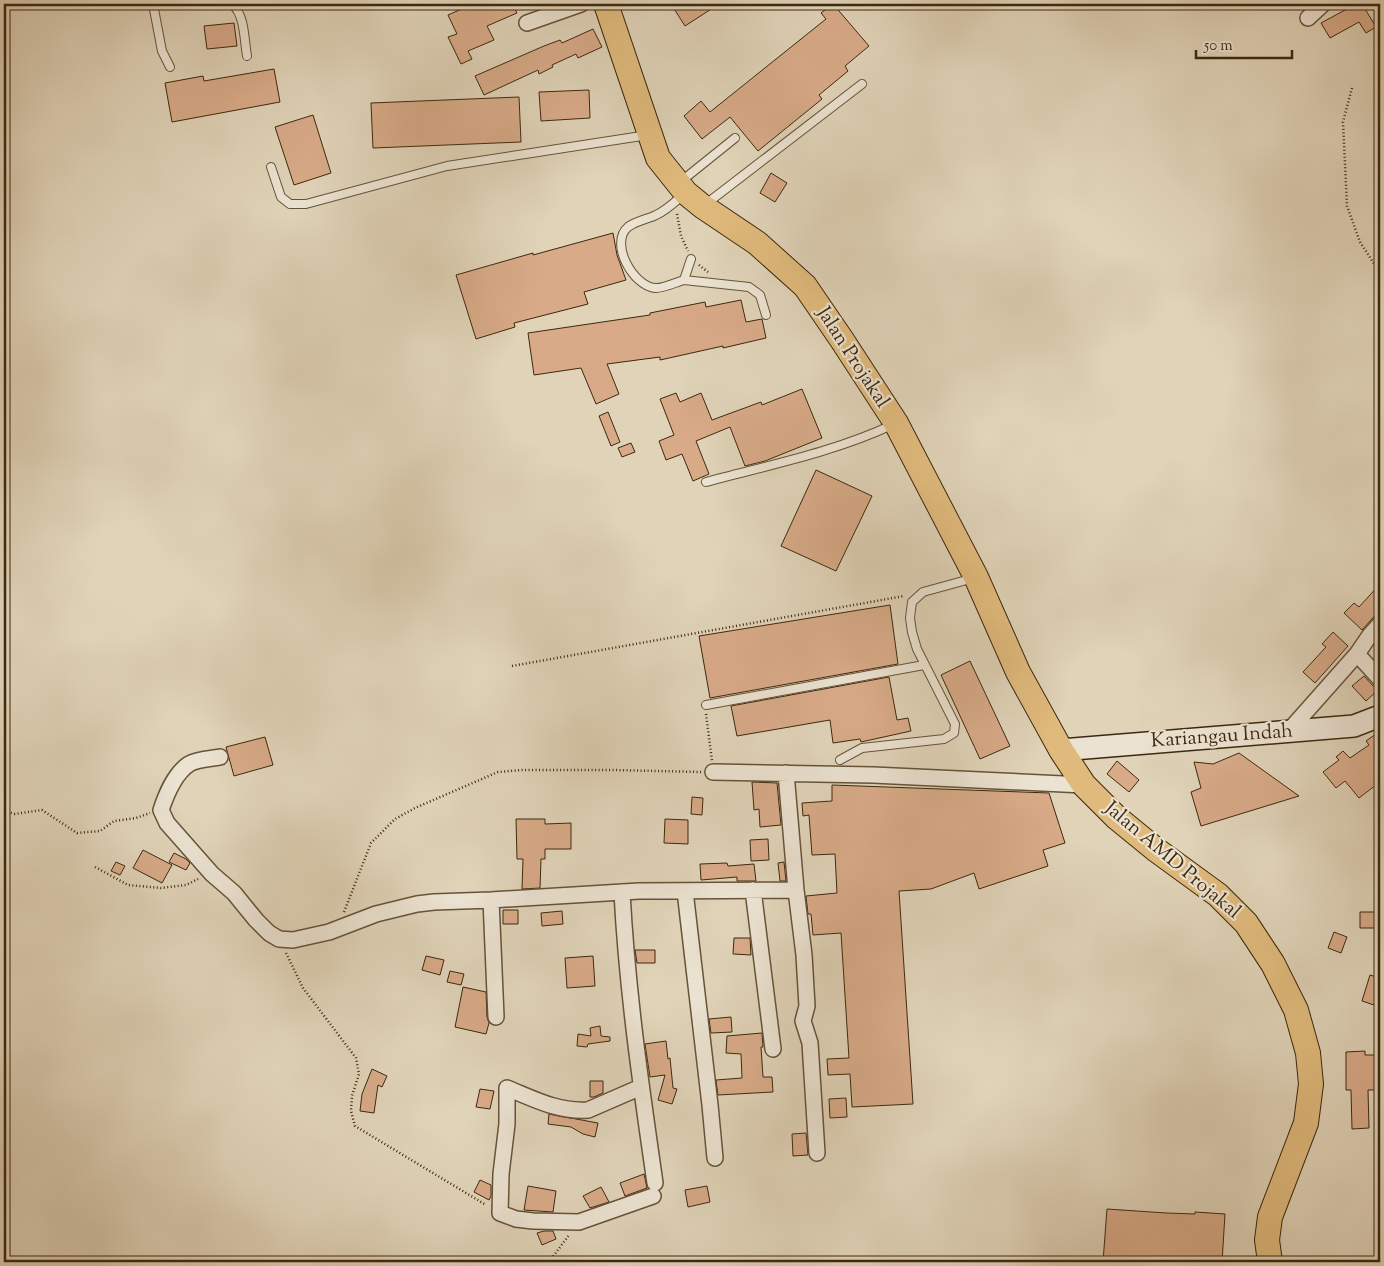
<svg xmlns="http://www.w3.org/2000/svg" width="1384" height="1266" font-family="'Sorts Mill Goudy',serif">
<rect width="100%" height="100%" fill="#e0d3b8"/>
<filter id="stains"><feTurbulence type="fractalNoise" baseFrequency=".004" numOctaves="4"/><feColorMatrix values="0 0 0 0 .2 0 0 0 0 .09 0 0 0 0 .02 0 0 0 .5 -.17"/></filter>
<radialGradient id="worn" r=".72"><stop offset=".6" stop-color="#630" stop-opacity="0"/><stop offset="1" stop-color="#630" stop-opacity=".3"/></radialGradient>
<path fill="#d8aa88" stroke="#3d280e" d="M473 4H512L517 13 487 26 494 40 468 51 472 59 461 64 448 37 457 34 448 15Z
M671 4H719L685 26Z
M833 4 869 46 845 66 848 71 819 95 822 99 758 151 730 117 702 139 684 116 701 101 710 112 826 19 821 13Z
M1342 4H1362L1376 27 1366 33 1359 22 1330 38 1321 23 1345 10Z
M234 23 237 46 207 49 204 26Z
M593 29 602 47 578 58 576 54 552 65 553 67 539 74 538 70 484 95 475 76 544 46 560 40 562 43Z
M274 69 280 102 172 122 165 83 203 76 204 81Z
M589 90 590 118 541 121 539 92Z
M519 97 521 142 373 148 371 103Z
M313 115 331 173 294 185 275 127Z
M771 173 787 183 775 202 760 193Z
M613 233 617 255 626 280 584 292 588 304 514 323 515 327 476 339 456 275 533 253V255Z
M741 300 746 322 762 319 766 338 723 348V346L660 360V357L607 364 619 394 596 404 581 368 534 375 528 333 650 315V313L705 302 706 307Z
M802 389 822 438 765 461 745 466 730 427 696 441 709 474 693 481 682 454 666 460 659 441 674 435 660 399 676 393 680 402 701 393 712 420 761 402 762 405Z
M608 412 620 442 611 446 599 416Z
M631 443 635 452 622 457 618 448Z
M816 470 872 496 836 571 781 546Z
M1380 584V610L1362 630 1344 613 1354 603 1359 607Z
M890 605 898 664 710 698 699 636Z
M1333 632 1348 646 1315 683 1303 672 1326 647 1322 644Z
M970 661 1010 746 980 759 941 675Z
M1364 676 1373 686 1380 688 1366 701 1352 686Z
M889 677 897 720 908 718 911 731 861 742 860 739 833 743 830 720 737 736 731 706Z
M1380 731V782L1359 798 1345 781 1336 788 1323 772 1339 760 1336 757 1343 751 1350 758 1369 745 1366 741Z
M265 737 273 765 234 776 226 747Z
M1239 753 1299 796 1201 826 1191 792 1201 788 1194 762 1213 764Z
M1117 761 1139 780 1129 792 1107 774Z
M752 782 777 783 781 825 760 827 759 809 754 810Z
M832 785 1049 793 1065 843 1043 850 1048 866 979 889 974 873 931 889 899 891 913 1104 852 1107 850 1074 828 1075 827 1059 849 1058 841 933 813 935 811 914H808L806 896 837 893 835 854 812 855 809 815 803 816 802 803 832 801Z
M692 797 703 798 702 815 691 814Z
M516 819H545V824L571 823V849H545V859H541L540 888 522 889 523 859H517Z
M665 819 688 820V844L664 843Z
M768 839 769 860 751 861 750 840Z
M143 850 172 865 162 883 133 868Z
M174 853 186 859 190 863 186 870 169 862Z
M116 862 125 866 120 875 111 871Z
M784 862 786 881H780L778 863Z
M727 863 728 866 754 864 756 881H737V877L701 880 700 864Z
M503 910H518V924H503Z
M562 911 563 924 542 926 541 913Z
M1360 912H1380V928H1360Z
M1334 932 1347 937 1341 953 1328 948Z
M734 938H750L751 955 733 954Z
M635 950H655V963H637Z
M426 956 444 960 440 975 422 970Z
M593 956 595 986 567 988 565 958Z
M450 971 464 974 461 985 447 982Z
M1370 975 1380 978V1007L1362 1001Z
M463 987 486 992 487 1017 489 1023 486 1034 455 1027Z
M731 1017 732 1032 711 1033 709 1019Z
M600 1026 601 1036 610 1037V1041L588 1044 587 1047 577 1046 578 1034 591 1036 590 1028Z
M762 1033 763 1047H761L763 1077H772L773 1092 718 1095 716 1080 742 1078 741 1054 726 1053 727 1036Z
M666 1041 668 1059 670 1058 673 1088 677 1089 672 1104 658 1100 665 1075 650 1077 645 1044Z
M1365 1051V1055H1380V1090H1368L1369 1128 1352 1129 1351 1090H1346V1052Z
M372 1069 387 1076 382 1087 378 1085 374 1113 360 1111 362 1094Z
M590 1081H603V1093L594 1097H590Z
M480 1089 494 1091 490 1109 476 1107Z
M846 1098 847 1117 830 1118 829 1099Z
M549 1114 598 1123 595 1137 583 1134 571 1127 548 1124Z
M806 1133 808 1155 793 1156 792 1134Z
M644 1174 647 1188 625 1196 620 1183Z
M480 1180 491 1185V1196L489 1200 474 1192Z
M528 1186 556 1191 553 1212 524 1210Z
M707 1186 710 1202 688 1207 685 1190Z
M601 1187 609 1202 590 1208 583 1196Z
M1107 1209 1166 1213 1195 1214V1212L1225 1214 1222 1262H1103Z
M544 1231H553L556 1239 542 1245 537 1233Z"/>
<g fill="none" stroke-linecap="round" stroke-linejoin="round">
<g stroke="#665338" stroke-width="10">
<path id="lane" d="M153 4 162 51 170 67
M232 4C245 15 244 39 247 56
M271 167 281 197 290 204H306L447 166 648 135
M679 183 735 138
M684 194C675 202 667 210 656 215 648 219 636 221 628 227 609 243 633 286 655 288 661 289 677 282 684 280L691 259
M706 204 862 84
M684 280 749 287 760 295 766 315
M706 482C769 465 835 452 894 424
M706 705 924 665
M840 760 862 748 944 739 954 733 955 724 917 649 912 632 910 618 912 602 923 592 974 578"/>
</g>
<g stroke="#665338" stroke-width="18">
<path id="street" d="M1308 18 1323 4
M527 23 581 4
M1357 654 1380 679
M1287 733 1357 654 1370 635 1380 624
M220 757C210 759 198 759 189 764 174 774 166 795 161 810L167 823 212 874 234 893 256 920 269 933 279 939 293 940 329 932 376 914 417 904 434 902 491 900 639 891 796 890
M713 772 873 775 1084 785
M786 773 796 890 804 955 807 1006 803 1021 810 1043 817 1153
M753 890 773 1049
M685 891 710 1105 715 1158
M622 892C627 990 641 1086 655 1183
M491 900 496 1017
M641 1087 588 1110C558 1112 534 1099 507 1088V1124L501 1174 500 1213 516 1219 533 1221 579 1222 653 1196"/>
</g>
<g stroke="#3d280e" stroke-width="24">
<path id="secondary" d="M1061 750 1354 726 1380 716"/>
</g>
<g stroke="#3d280e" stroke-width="26">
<path id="primary" d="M606 4 658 158 686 193 702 206 757 243 805 286 842 340 896 423 976 577 1018 672 1061 750 1084 785 1117 818 1155 849 1218 895 1246 923 1273 964 1296 1010 1308 1053 1311 1084 1306 1123 1270 1217 1267 1240 1270 1262"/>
</g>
<path stroke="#3d280e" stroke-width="2.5" stroke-dasharray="1 2.5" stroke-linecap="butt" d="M1105 6 1108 4
M1352 88 1343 122 1347 206 1360 242 1380 273
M677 214 681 236 688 251
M699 265 708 272
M512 666 904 596
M706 714 712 761
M4 811 15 814 42 810 77 833 100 831 114 821 136 818 150 813
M95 867 128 885 161 888 186 885 198 879
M344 912 371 843 395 819 415 808 498 772 522 770H613L701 772
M286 953 303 988 356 1058 359 1074 352 1096 351 1111 355 1126 486 1205
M549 1262 569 1235"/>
<use href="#lane" stroke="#ebe2d1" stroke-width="8"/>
<use href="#street" stroke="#ebe2d1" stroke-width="15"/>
<use href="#secondary" stroke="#ebe2d1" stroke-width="21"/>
<use href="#primary" stroke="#e0ba7c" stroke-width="24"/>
</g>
<g text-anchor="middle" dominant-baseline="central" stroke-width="4.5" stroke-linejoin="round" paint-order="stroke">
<g font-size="20" fill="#3d280e" stroke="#ebe2d1">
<text transform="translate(852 358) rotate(57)">Jalan Projakal</text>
<text transform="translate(1222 737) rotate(-4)">Kariangau Indah</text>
<text transform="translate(1172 861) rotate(40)">Jalan AMD Projakal</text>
</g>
</g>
<rect width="1384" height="1266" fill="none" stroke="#e0d3b8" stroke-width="20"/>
<rect x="5" y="5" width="1374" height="1256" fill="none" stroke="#3d280e" stroke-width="2.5"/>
<rect x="10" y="10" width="1364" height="1246" fill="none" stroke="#3d280e"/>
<path d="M1196 50v8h96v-8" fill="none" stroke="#3d280e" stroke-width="2.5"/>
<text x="1204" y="50" font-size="15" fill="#3d280e" stroke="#ebe2d1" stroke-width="4" paint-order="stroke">50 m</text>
<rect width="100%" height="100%" filter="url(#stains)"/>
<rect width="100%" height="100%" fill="url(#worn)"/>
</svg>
